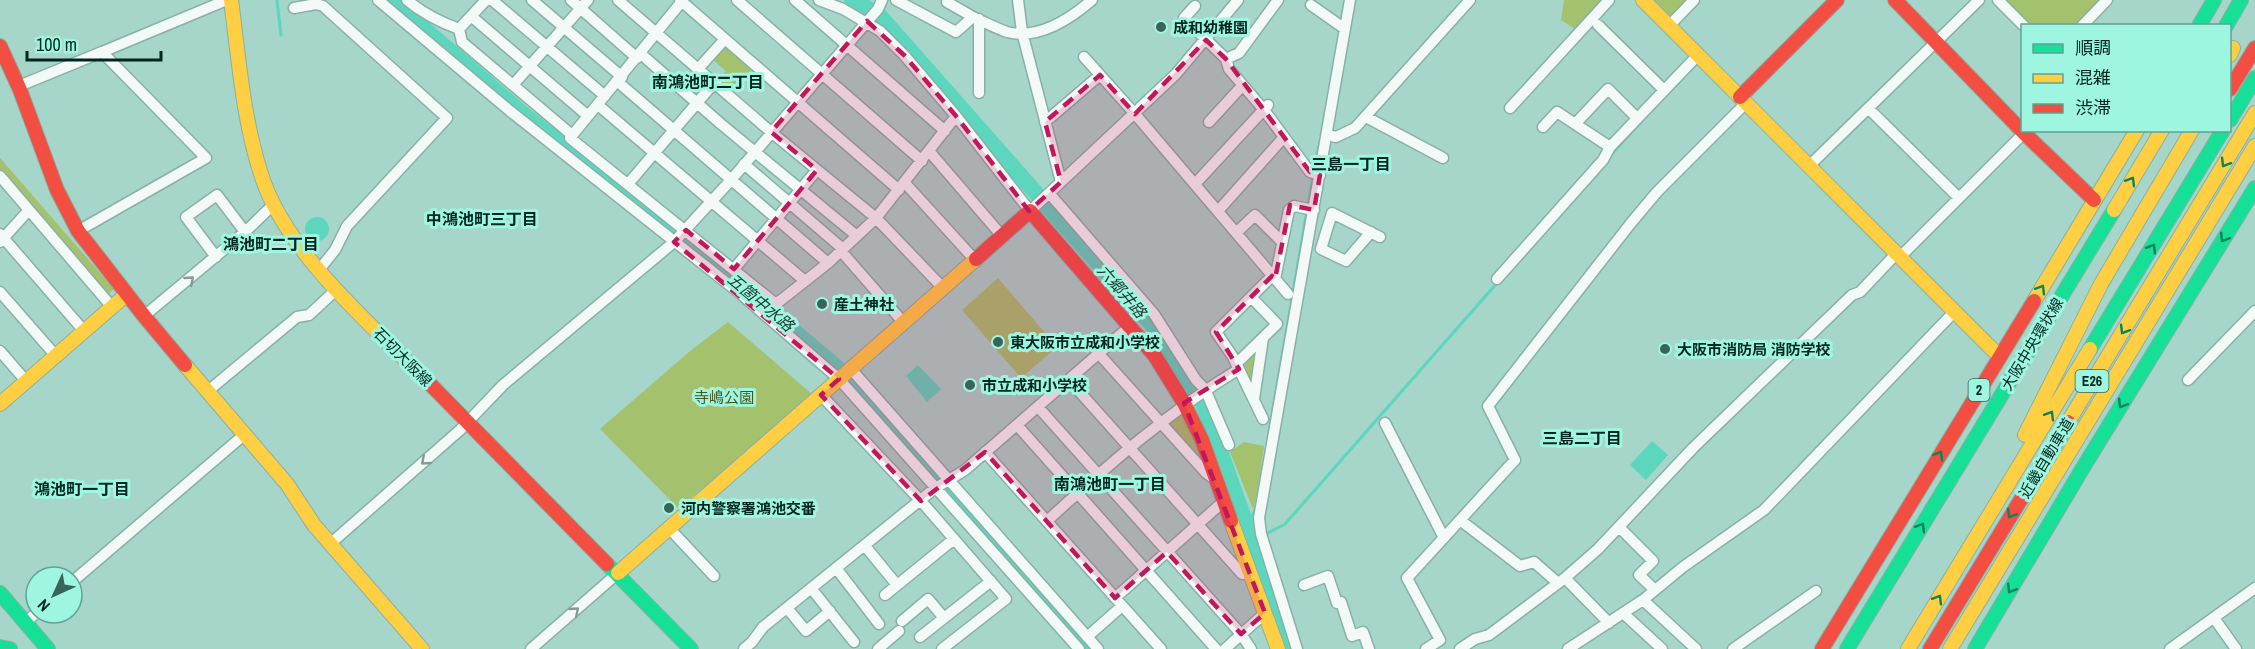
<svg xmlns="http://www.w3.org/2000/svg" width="2255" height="649" font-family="'Archivo Narrow','Noto Sans JP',sans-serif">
<rect width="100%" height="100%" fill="#a6d5c9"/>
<path fill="#a4c26e" d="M1564 0H1606L1578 31 1561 20Z
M1649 0H1687L1672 15H1665Z
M2005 0H2101L2075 26 2031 25Z
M725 41 754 67 730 94 716 82 726 71 710 57Z
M0 158 114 289 107 295 0 173Z
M998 278 1057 347 1021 378 962 310Z
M728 322 812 394 751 449 678 508 600 429 689 352Z
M1255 354 1257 355 1252 386 1240 369Z
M1180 409 1206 464 1203 467 1164 424Z
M1244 442 1264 446 1257 496 1253 509 1230 452Z"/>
<path fill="#5cd6bd" d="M305 229a12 12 0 1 1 24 0a12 12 0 1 1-24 0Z
M918 365 941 389 927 402 906 376Z
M1652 441 1668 455 1646 480 1630 465Z"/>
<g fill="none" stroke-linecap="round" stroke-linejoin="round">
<path stroke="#5cd6bd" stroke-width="3" d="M277 0 281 35
M1611 155 1647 115
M1315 169 1319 146
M1308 205 1313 176
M1268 438 1307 211
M1247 528 1256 507
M1264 535 1285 524 1497 283
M1252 541 1259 538"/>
<path stroke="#5cd6bd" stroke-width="16" d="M391 0 523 114 698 250 839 369 940 479 1088 649
M852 0 879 15 1154 327 1203 403 1252 541 1287 649"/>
<g stroke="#89b0a6" stroke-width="13">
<path id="street" d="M378 0 510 111 742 295 839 379 1079 649
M407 0C422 13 440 22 459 29
M492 0 605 96
M532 0 622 77
M571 0 637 58
M618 0 771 132 876 218 943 288
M680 0 899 190
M683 0 570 138 776 304 828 263 876 218 956 116
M737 0 922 161
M795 0 945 131
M819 0 843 9 880 31 904 55 956 116 1030 211 1176 74 1238 0
M896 0 956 32 973 17C984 22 996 28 1007 32 1038 40 1070 19 1092 0
M1018 0 1022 32 1061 182
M1998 0 2024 26
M947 2 973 17
M1311 5 1345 29
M1195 6 1184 18 1226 59 1229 69 1264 110 1310 172 1320 175
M294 8 316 4 323 6 447 118 347 226 335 250 319 270
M471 16 588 116
M1598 25 1664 90
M1669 26 1694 0
M2082 26 2107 0
M459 29 462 42 572 135
M459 29 486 0
M102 52 227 0
M641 54 721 124 857 236
M1084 57 1135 114 1288 294
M1226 59 1239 53 1278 0
M698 69 725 39
M618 82 828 263
M513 85 588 0
M19 86 102 52 206 158 78 231
M979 93V19
M598 105 805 281
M1510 108 1609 0
M1869 109 1958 197
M1366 117 1443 158
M1045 122 1100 75
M1209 122 1242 86
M1575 124 1608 89 1637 118
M1543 127 1557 112 1610 147
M1327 135 1336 137 1355 128 1470 0
M929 151 1002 236
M744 164 843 249
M1809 166 1979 0
M0 176 112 307
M905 183 975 260
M628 184 714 83
M1195 184 1268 105
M1049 193 1154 314 1196 380 1205 389 1229 445
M1218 211 1284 137
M1371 232 1346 261 1321 249 1332 213 1380 237
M1236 233 1255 215 1282 242
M0 234 84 331
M0 242 29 210
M841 251 903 322
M216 257 186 217 217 195 245 232
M1900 257 2024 133
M734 269 817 170
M1275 279 1289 210 1294 206 1314 210
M1497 279 1603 160 1610 147 1698 55
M0 292 56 356
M144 316 245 232 274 204
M0 351 26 381
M1099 354 1206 473 1217 481
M1236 364 1277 324 1251 297
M851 369 1098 649
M1069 380 1242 574 1251 572
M2188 380 2255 311
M208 391 297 317 309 315 337 289
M821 395 921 501 1006 599 942 649
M1254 399 1263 338
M1038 407 1241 634 1251 649
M1263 419 1233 357 1216 332 1272 276
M1385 423 1444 538
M1017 425 1216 649
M985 452 1161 649
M1460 520 1520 566 1534 562 1558 583
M1047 521C1108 465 1168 412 1239 369
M668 527 714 576
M1619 527 1653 561 1639 575 1655 590
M330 544 460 430 503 385 674 242 731 180 878 9 882 0
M865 546 897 585
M836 568 879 624
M1565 578 1609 623
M72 582 245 434
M1304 585 1328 576 1337 603 1341 602 1352 636 1363 632 1369 649
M811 588 854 642
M885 595 954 539
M1115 598 1224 501
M1643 600 1696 649
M787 608 806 631 830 611
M1623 613 1662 649
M2214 618 2236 649
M902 621 928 599 944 618
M26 622 36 613
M920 637 991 581
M1087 637 1122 606
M531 649 618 573
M744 649 752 642 763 627 934 489 965 470 1129 327
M878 649 899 631
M1225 649 1265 613
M1297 649 1261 534 1259 518 1350 0
M1426 649 1440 640 1407 578 1515 460 1488 406 1631 223 1657 192 1746 103
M1460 649 1475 639 1489 635 1565 578 1598 549 1693 448 1852 295 1860 292 1896 254
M1568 649 1643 600 1683 567 1764 510 1954 312
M1733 649 1816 591
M2170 649 2255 588"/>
</g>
<g stroke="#89b0a6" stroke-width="16">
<path id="fast" d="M2199 26 2214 0
M2226 26 2241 0
M2230 120 2255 78
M2090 349 2223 130
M607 564 691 649
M0 593 48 649
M0 647 10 649
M1847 649 2114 210
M1975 649 2084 466 2255 188"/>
</g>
<g stroke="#89b0a6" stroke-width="16">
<path id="slow" d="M231 0C239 60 243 122 263 180 290 257 374 327 430 384
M1643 0 1999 356
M2230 55 2233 48
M2114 210 2162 130
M2034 301 2137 130
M185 365 287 484 314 525 422 649
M0 404 127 294
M2068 422 2255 113
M2025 435 2101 284 2192 130
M1231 521 1278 649
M618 573 976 259
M1908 649 2090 349
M1950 649 2255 146"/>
</g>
<g stroke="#89b0a6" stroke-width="16">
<path id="jam" d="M1895 0 2024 133 2094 200
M0 46 20 90 57 190 78 231 144 316 185 365
M2230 89 2255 48
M1740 97 1837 0
M976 259 1030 211 1155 356 1184 403 1202 440 1231 521
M430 384 607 564
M1822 649 2034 301
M1930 649 2068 422"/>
</g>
<use href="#street" stroke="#f2f9f7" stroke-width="10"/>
<use href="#fast" stroke="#16e098" stroke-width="14"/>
<use href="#slow" stroke="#ffcf43" stroke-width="14"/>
<use href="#jam" stroke="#f24e42" stroke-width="14"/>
</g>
<defs><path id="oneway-chevron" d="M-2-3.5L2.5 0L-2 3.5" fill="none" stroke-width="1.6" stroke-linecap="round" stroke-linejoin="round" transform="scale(1.5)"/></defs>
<g stroke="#0b845c">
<use href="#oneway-chevron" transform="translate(2225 163) rotate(121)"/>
<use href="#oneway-chevron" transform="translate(2131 181) rotate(-59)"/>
<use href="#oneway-chevron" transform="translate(2224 238) rotate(122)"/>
<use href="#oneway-chevron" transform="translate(2152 248) rotate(-59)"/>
<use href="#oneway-chevron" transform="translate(2041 289) rotate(-59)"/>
<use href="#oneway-chevron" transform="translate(2124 330) rotate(121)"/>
<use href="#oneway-chevron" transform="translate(2122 404) rotate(122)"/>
<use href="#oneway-chevron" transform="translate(2050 415) rotate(-59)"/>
<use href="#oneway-chevron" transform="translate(1939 455) rotate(-59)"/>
<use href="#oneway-chevron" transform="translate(2011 514) rotate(121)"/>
<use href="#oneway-chevron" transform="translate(1921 527) rotate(-59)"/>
<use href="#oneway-chevron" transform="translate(2011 589) rotate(121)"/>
<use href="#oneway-chevron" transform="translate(1938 599) rotate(-59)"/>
</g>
<g stroke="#859a96">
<use href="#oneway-chevron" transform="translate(190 280) rotate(-41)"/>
<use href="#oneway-chevron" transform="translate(425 461) rotate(139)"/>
<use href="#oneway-chevron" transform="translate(575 611) rotate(-41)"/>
</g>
<path fill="#c2185b" fill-opacity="0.2" stroke="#c2185b" stroke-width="4.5" stroke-dasharray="12 8" stroke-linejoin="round" d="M867 21 904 55 956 116 1029 211 1061 182 1045 122 1100 75 1135 114 1206 40 1226 59 1310 172 1320 175 1314 210 1290 205 1275 279 1272 276 1216 332 1239 369 1184 403 1265 613 1241 634 1167 552 1115 598 985 452 921 501 821 395 839 379 674 242 686 230 734 269 817 170 771 132Z"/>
<g fill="#3a645a" stroke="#9ff6e0" stroke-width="2">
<circle cx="1161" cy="27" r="6"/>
<circle cx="822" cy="304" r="6"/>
<circle cx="998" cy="342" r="6"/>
<circle cx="1665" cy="349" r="6"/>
<circle cx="970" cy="385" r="6"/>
<circle cx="669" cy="508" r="6"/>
</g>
<g text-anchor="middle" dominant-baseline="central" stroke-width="6" stroke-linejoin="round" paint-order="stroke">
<g fill="#9ff6e0" stroke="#306559" stroke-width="1.5">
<rect x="2075.5" y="370" width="33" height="22" rx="4.5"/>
<rect x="1968.5" y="379" width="21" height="22" rx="4.5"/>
</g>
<g font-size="14" font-weight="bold" fill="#00271f">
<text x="2092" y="381">E26</text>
<text x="1979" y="390">2</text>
</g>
<g font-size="15" font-weight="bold" fill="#00271f" stroke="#9ff6e0" text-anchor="start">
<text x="1173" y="27">成和幼稚園</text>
<text x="834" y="304">産土神社</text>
<text x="1010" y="342">東大阪市立成和小学校</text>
<text x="1677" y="349">大阪市消防局 消防学校</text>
<text x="982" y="385">市立成和小学校</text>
<text x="681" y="508">河内警察署鴻池交番</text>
</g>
<g font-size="15" fill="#00271f" stroke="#9ff6e0">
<text transform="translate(2032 344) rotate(-59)">大阪中央環状線</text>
<text transform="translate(403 357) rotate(45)">石切大阪線</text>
<text transform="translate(2046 458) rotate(-59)">近畿自動車道</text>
</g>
<g font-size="15" fill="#4d551d" stroke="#9ff6e0">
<text x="724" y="397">寺嶋公園</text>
</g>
<g font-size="16" font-weight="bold" fill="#00271f" stroke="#9ff6e0">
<text x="708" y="82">南鴻池町二丁目</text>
<text x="1351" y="164">三島一丁目</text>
<text x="482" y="219">中鴻池町三丁目</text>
<text x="271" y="244">鴻池町二丁目</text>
<text x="1582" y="438">三島二丁目</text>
<text x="1110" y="484">南鴻池町一丁目</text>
<text x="82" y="489">鴻池町一丁目</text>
</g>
<g font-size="16" font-style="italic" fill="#1b3a32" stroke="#9ff6e0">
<text transform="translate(1122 291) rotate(49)">六郷井路</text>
<text transform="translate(761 302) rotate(40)">五箇中水路</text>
</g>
</g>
<rect x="2021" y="24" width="210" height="108" fill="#9ff6e0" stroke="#5fa393" stroke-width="1.5"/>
<rect x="2033" y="44" width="30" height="9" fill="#16e098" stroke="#5fa393" stroke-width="1.5"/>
<text x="2075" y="54" font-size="18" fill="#00271f">順調</text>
<rect x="2033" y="74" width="30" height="9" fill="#ffcf43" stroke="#5fa393" stroke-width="1.5"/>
<text x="2075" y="84" font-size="18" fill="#00271f">混雑</text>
<rect x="2033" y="104" width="30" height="9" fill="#f24e42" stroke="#5fa393" stroke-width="1.5"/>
<text x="2075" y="114" font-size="18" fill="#00271f">渋滞</text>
<g transform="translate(54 595) rotate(225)"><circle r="28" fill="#9ff6e0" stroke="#5fa393" stroke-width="1.5"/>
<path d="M0-4.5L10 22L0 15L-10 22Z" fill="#3a645a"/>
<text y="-9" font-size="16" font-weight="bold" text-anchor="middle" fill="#00271f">N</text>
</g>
<path d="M27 51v9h134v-9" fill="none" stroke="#00271f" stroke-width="3"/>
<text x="36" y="51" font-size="18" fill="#00271f" stroke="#9ff6e0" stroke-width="4.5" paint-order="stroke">100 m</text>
</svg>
